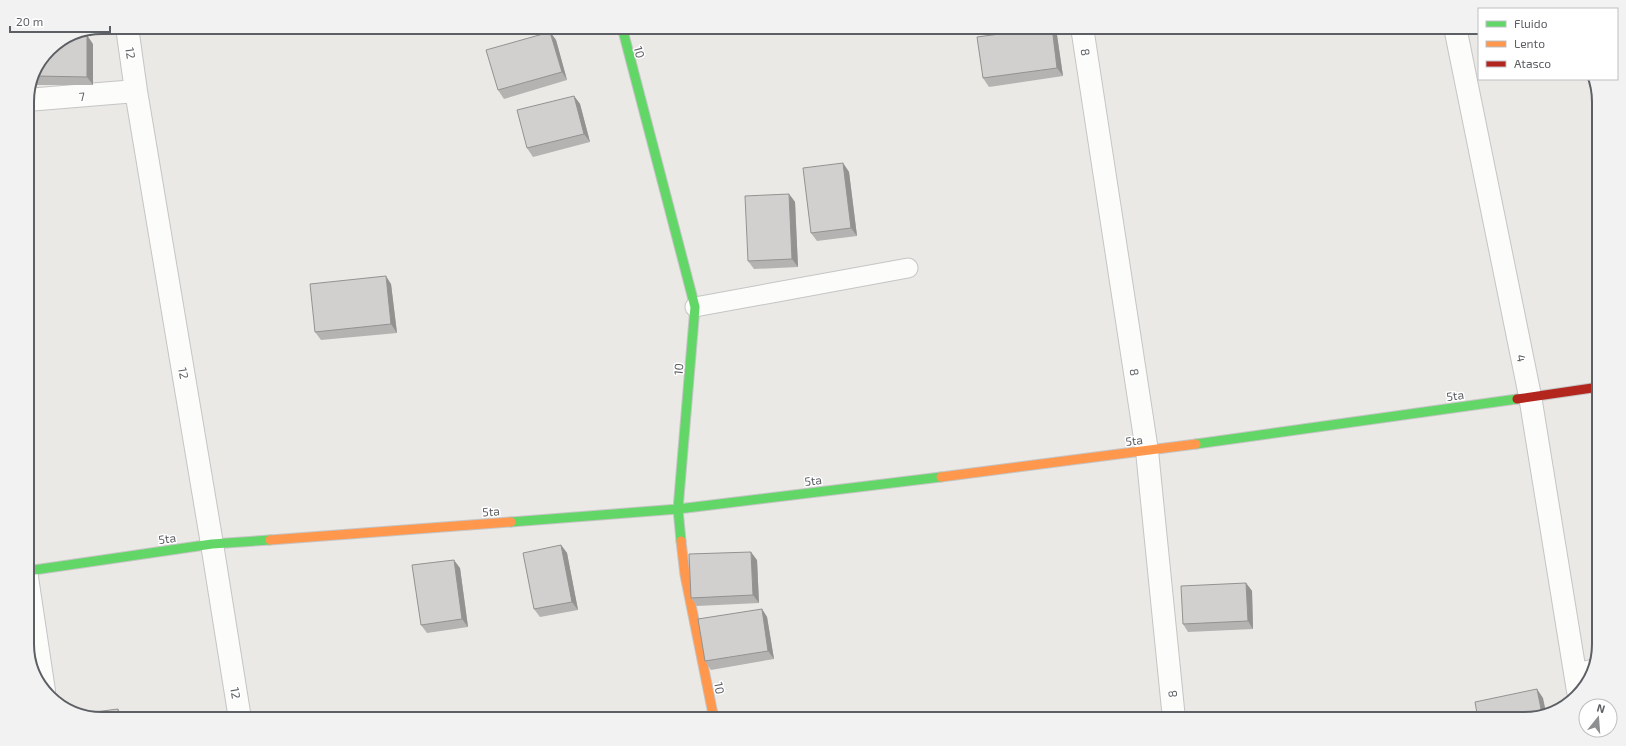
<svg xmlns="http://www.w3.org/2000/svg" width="1626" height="746" font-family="'Exo 2',sans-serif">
<rect width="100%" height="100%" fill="#ebe9e6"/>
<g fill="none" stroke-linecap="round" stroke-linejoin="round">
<g stroke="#c5c5c6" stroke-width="21">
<path id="lane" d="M695 307 908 268
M1575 673 1594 669"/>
</g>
<g stroke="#c5c5c6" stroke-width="24">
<path id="street" d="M127 27 136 91 212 544 240 719
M1082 27 1147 451 1174 719
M1455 27 1530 396 1578 691
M27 100 136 91
M27 577 44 691"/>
</g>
<g stroke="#c5c5c5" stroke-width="11">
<path id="fast" d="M622 27 695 307 678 509 681 541
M1196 444 1517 399
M511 522 678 509 941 477
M27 571 212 544 270 540"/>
</g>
<g stroke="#c5c5c5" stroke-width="11">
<path id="slow" d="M941 477 1196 444
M270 540 511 522
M681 541 685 575 714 719"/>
</g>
<g stroke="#c5c5c5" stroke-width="11">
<path id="jam" d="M1517 399 1599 387"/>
</g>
<use href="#lane" stroke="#fcfcfb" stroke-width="19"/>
<use href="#street" stroke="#fcfcfb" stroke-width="22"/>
<use href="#fast" stroke="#63d668" stroke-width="9"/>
<use href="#slow" stroke="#ff974d" stroke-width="9"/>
<use href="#jam" stroke="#b3261e" stroke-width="9"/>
</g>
<path fill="#b5b3b2" d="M1052 27 1057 35 1063 76 989 87 983 78Z
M550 32 556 40 567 80 504 99 498 90Z
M93 44V85H33L49 49Z
M574 96 580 104 590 142 533 157 527 148Z
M843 163 849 172 857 236 817 241 811 233Z
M789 194 795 202 798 267 754 269 748 261Z
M391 284 397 333 321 340 315 332Z
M561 545 567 553 578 610 540 617 534 609Z
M757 560 759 603 697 606 691 598Z
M460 568 468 627 427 633 421 625Z
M1246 583 1252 591 1253 629 1188 632 1183 624Z
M762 609 767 617 774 659 711 670 705 661Z"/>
<path fill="#939291" d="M1052 27 1057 35 1063 76 1057 68Z
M550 32 556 40 567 80 562 72Z
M87 35 93 44V85L87 77Z
M574 96 580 104 590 142 584 134Z
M843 163 849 172 857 236 851 228Z
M789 194 795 202 798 267 792 259Z
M386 276 391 284 397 333 391 324Z
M561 545 567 553 578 610 572 602Z
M751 552 757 560 759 603 753 595Z
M454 560 460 568 468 627 462 619Z
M1246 583 1252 591 1253 629 1248 621Z
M762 609 767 617 774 659 768 651Z
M1537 689 1543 698 1546 712 1542 714Z
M118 709 124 718V719H119Z"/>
<path fill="#d2d0cf" stroke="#939291" d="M1052 27 1057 68 983 78 977 37Z
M550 32 562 72 498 90 486 50Z
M69 35H87V77L37 76 49 49Z
M574 96 584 134 527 148 517 110Z
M843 163 851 228 811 233 803 168Z
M789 194 792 259 748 261 745 196Z
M386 276 391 324 315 332 310 284Z
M561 545 572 602 534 609 523 553Z
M751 552 753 595 691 598 689 554Z
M454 560 462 619 421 625 412 565Z
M1246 583 1248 621 1183 624 1181 586Z
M762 609 768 651 705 661 698 619Z
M1537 689 1542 714 1524 719H1478L1475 702Z
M118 709 119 719H102L79 714Z"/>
<g text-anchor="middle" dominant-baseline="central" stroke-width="3" stroke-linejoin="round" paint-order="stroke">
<g font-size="12" fill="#5c5f63" stroke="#fff">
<text transform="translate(640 52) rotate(75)">10</text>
<text transform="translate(1086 52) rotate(81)">8</text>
<text transform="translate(131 53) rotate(82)">12</text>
<text transform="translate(82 96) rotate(-5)">7</text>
<text transform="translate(1522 358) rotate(78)">4</text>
<text transform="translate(678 369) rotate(-85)">10</text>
<text transform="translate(1135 372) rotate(81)">8</text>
<text transform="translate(184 373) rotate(80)">12</text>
<text transform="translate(1455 395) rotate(-8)">5ta</text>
<text transform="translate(1134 440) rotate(-7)">5ta</text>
<text transform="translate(813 480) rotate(-7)">5ta</text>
<text transform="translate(491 511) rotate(-4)">5ta</text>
<text transform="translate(167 538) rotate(-8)">5ta</text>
<text transform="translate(720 688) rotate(79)">10</text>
<text transform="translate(236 693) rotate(81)">12</text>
<text transform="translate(1172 694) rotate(-96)">8</text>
</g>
</g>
<path d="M0 0H1626V746H0ZM102 34H1524A68 68 0 0 1 1592 102V644A68 68 0 0 1 1524 712H102A68 68 0 0 1 34 644V102A68 68 0 0 1 102 34Z" fill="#f2f2f3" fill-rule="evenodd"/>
<path fill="none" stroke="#5c5f63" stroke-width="2" d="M102 34H1524A68 68 0 0 1 1592 102V644A68 68 0 0 1 1524 712H102A68 68 0 0 1 34 644V102A68 68 0 0 1 102 34Z"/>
<rect x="1478" y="8" width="140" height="72" fill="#ffffff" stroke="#bebfc1"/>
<rect x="1486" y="21" width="20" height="6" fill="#63d668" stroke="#bebfc1"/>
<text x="1514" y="28" font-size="12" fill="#5c5f63">Fluido</text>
<rect x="1486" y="41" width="20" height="6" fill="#ff974d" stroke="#bebfc1"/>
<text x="1514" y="48" font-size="12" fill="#5c5f63">Lento</text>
<rect x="1486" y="61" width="20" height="6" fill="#b3261e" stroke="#bebfc1"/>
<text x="1514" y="68" font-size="12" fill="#5c5f63">Atasco</text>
<g transform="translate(1598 718) rotate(17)"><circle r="19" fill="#ffffff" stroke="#bebfc1"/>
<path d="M0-3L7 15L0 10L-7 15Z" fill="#8e8f91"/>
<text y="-6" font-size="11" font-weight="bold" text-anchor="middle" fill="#5c5f63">N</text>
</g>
<path d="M10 26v6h100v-6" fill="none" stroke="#5c5f63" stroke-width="2"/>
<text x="16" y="26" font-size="12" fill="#5c5f63" stroke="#ffffff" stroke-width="3" paint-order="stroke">20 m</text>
</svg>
